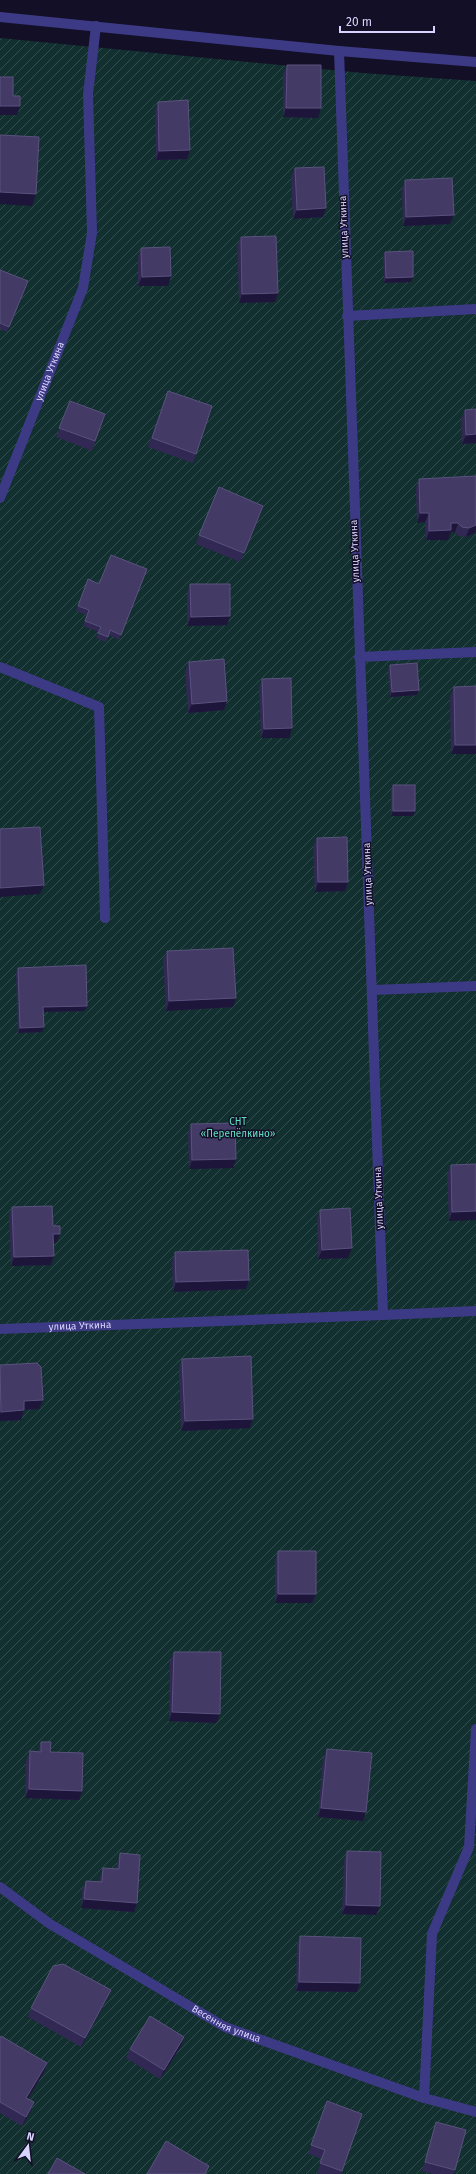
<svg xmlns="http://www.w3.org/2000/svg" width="476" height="2174" font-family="'Fira Sans',sans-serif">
<defs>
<pattern id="garden-furrows" width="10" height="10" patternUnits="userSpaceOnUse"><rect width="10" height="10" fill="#12302f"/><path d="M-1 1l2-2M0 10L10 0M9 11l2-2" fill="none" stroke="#344d4e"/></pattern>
</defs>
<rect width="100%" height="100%" fill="#130f26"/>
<path fill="url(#garden-furrows)" d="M0 38 363 73 476 81V2174H0Z"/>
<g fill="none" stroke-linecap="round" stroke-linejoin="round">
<path stroke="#3d3a85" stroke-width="10" d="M347 316 476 309
M359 657 476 652
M0 667 99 707 105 918
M373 990 476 986
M383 1315 476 1311
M424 2098 432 1934 469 1847 476 1729"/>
<g stroke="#3d3a85" stroke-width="10">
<path d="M0 17 339 51 476 62"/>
<path id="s1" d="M0 498 83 288 92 233 88 94 96 26"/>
<path id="s2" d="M0 1329 383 1315 339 51"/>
<path id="s3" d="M0 1887 50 1924 225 2027 424 2098 476 2112"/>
</g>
</g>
<path fill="#312854" d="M287 65 318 118 283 117V74Z
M158 102 190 150 187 159 156 160 155 111Z
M295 168 323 217 293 219 291 177Z
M405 180 454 215 450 224 403 226 402 189Z
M241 237 275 302 239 303 237 246Z
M141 248 168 286H138V257Z
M385 252 411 282 384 283 383 257Z
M0 270 28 281 7 332 0 329Z
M164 400 196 454 193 463 148 447Z
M70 401 105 414 92 451 56 437Z
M476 409V443L462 444 461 419 465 410Z
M419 479 475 533 466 537 458 536 455 532H451L448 540H426L425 522 417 523 416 488Z
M263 506 240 562 196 544 199 535Z
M147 569 119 640 109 635 106 642 96 638 99 632 83 626 87 615 76 611 88 579 99 584Z
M190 584 230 616 227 625 187 626V593Z
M189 662 227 701 224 710 188 713 185 671Z
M390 665 419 690 417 695 390 697 388 670Z
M262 679 289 738H261L259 688Z
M454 687 476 754H451L450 696Z
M393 785 413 816H391V790Z
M317 838 348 882 345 891 315 892 313 847Z
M167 951 233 1007 166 1011 163 960Z
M18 968 87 1006 85 1011 44 1012 42 1032 18 1033 16 973Z
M191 1124 236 1159 233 1168 189 1169 188 1133Z
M476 1164 449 1221 447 1174 451 1165Z
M12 1207 53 1226 56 1243H53L54 1256 51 1265 11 1266 9 1216Z
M320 1210 348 1258 318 1259 317 1219Z
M175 1252 249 1280 246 1289 173 1292 172 1262Z
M182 1359 253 1419 250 1428 181 1431 179 1368Z
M0 1365 43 1400 39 1409 24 1410 21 1420 0 1421Z
M278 1551 316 1594 312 1603H275V1560Z
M174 1652 216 1723 169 1721 170 1661Z
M41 1742 50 1752 79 1800 25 1798 26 1761 30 1751 38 1752Z
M327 1749 366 1812 363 1821 318 1817 323 1758Z
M347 1851 376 1915 342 1914 344 1860Z
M120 1853 137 1903 134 1912 81 1908 82 1890 86 1881 99 1882 100 1877 103 1868 116 1869 117 1863Z
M300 1936 360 1983 357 1992 296 1991 297 1945Z
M111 1990 107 1999 81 2047 28 2017 31 2008Z
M0 2038 47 2063 44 2072 28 2099 34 2102 30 2112 22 2126 0 2113Z
M181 2046 160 2079 126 2058 130 2049Z
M327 2101 362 2114 341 2174H321L317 2173 322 2159 308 2154Z
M436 2122 455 2170 453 2174H433L422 2171 433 2131Z"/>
<path fill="#1d163a" d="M0 106H20L17 115H0Z
M286 108H321L318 118 283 117Z
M190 150 187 159 156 160 159 151Z
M0 192 36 194 32 206 0 204Z
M326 208 323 217 293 219 297 210Z
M454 215 450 224 403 226 406 217Z
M171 276 168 286H138L142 277Z
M413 277 411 282 384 283 386 278Z
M278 293 275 302 239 303 242 294Z
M476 434V443L462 444 466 435Z
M263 506 260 515 240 562 244 553Z
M420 513H429L425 522 417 523Z
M451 523H458L455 532H451L448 540H426L429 531Z
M476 525V530L475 533 466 537 469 528Z
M230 616 227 625 187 626 191 617Z
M419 690 417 695 390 697 392 692Z
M227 701 224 710 188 713 192 704Z
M292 728 289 738H261L264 729Z
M455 745H476V754H451Z
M393 811H415L413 816H391Z
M318 882H348L345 891 315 892Z
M44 885 40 894 0 897V888Z
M236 998 233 1007 166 1011 169 1001Z
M87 1006 85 1011 42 1012 43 1007Z
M44 1027 42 1032 18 1033 20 1028Z
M236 1159 233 1168 189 1169 192 1160Z
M476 1211V1220L449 1221 452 1212Z
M53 1234H60L56 1243H50Z
M352 1248 348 1258 318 1259 322 1250Z
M54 1256 51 1265 11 1266 14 1257Z
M249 1280 246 1289 173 1292 176 1282Z
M43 1400 39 1409 21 1410 24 1401Z
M24 1410 21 1420 0 1421V1415L1 1412Z
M253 1419 250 1428 181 1431 185 1421Z
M278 1594H316L312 1603H275Z
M172 1712 220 1714 216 1723 169 1721Z
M29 1789 82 1791 79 1800 25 1798Z
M321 1808 366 1812 363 1821 318 1817Z
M84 1899 137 1903 134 1912 81 1908Z
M346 1905 380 1906 376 1915 342 1914Z
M299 1982 360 1983 357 1992 296 1991Z
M111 1990 107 1999 81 2047 85 2038Z
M184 2037 181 2046 160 2079 164 2070Z
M47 2063 44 2072 23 2107 26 2098Z
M34 2102 30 2112 22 2126 26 2117Z"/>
<path fill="#433a66" stroke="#5a527e" d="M287 65H321V108H286Z
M0 77H13V96H20V106H0Z
M188 100 190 150 159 151 158 102Z
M0 135 39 137 36 194 0 192Z
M324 167 326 208 297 210 295 168Z
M452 178 454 215 406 217 405 180Z
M276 236 278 293 242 294 241 237Z
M170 247 171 276 142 277 141 248Z
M413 251V277L386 278 385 252Z
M0 270 28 281 9 327 0 323Z
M168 391 212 406 196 454 152 438Z
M70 401 105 414 95 441 59 428Z
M476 409V434L466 435 465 410Z
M476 476V525L469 528 462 527 458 523H451V530L429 531V513H420L419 479Z
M219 487 263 506 244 553 199 535Z
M111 555 147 569 121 635 110 630 108 637 98 633 101 627 85 621 89 610 78 606 88 579 99 584Z
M190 584H230V616L191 617Z
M224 659 227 701 192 704 189 662Z
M417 663 419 690 392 692 390 665Z
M291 678 292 728 264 729 262 679Z
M476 686V745H455L454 687Z
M393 785H415V811H393Z
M40 827 44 885 0 888V829Z
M347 837 348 882H318L317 838Z
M233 948 236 998 169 1001 167 951Z
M86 965 87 1006 43 1007 44 1027 20 1028 18 968Z
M235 1123 236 1159 192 1160 191 1124Z
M476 1164V1211L452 1212 451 1165Z
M52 1206 53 1226H60V1234H53L54 1256 14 1257 12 1207Z
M350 1208 352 1248 322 1250 320 1210Z
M248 1250 249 1280 176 1282 175 1252Z
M251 1356 253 1419 185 1421 182 1359Z
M37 1363 41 1367 43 1400 24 1401V1410L1 1412 0 1365Z
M278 1551H316V1594H278Z
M174 1652H221L220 1714 172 1712Z
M41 1742H51L50 1752 83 1753 82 1791 29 1789 30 1751 41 1752Z
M327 1749 372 1753 366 1812 321 1808Z
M347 1851 381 1852 380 1906 346 1905Z
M120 1853 140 1855 137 1903 84 1899 86 1881 102 1882 103 1868 119 1869Z
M300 1936 361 1938 360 1983 299 1982Z
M63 1964 111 1990 85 2038 31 2008 53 1966Z
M150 2016 184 2037 164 2070 130 2049Z
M1 2036 47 2063 26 2098 34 2102 26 2117 0 2102V2038Z
M327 2101 362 2114 342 2171 320 2163 325 2150 311 2145Z
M436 2122 466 2130 455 2170 425 2162Z
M166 2141 209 2166 205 2174H147Z
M57 2158 85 2174H48Z"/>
<g text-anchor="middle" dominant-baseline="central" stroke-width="3" stroke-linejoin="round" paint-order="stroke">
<g font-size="10" fill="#d9d4ff" stroke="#130f26">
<text transform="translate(344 227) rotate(-92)">улица Уткина</text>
<text stroke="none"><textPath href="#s1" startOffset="136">улица Уткина</textPath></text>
<text transform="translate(355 551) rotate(-92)">улица Уткина</text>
<text transform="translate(368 874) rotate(-92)">улица Уткина</text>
<text transform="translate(379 1198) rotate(-92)">улица Уткина</text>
<text stroke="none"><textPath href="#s2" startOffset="80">улица Уткина</textPath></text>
<text stroke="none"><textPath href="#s3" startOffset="265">Весенняя улица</textPath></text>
</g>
<g font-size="10" fill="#5fe0c0" stroke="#130f26">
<text x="238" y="1122">СНТ<tspan x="238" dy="12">«Перепёлкино»</tspan></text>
</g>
</g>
<g transform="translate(28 2146) rotate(15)" stroke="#130f26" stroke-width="3" paint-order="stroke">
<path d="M0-3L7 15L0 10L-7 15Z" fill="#d9d4ff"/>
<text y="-6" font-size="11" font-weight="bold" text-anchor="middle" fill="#d9d4ff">N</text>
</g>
<path d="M340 26v6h94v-6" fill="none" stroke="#d9d4ff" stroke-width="2"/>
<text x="346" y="26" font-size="12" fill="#d9d4ff" stroke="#130f26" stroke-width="3" paint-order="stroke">20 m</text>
</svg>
